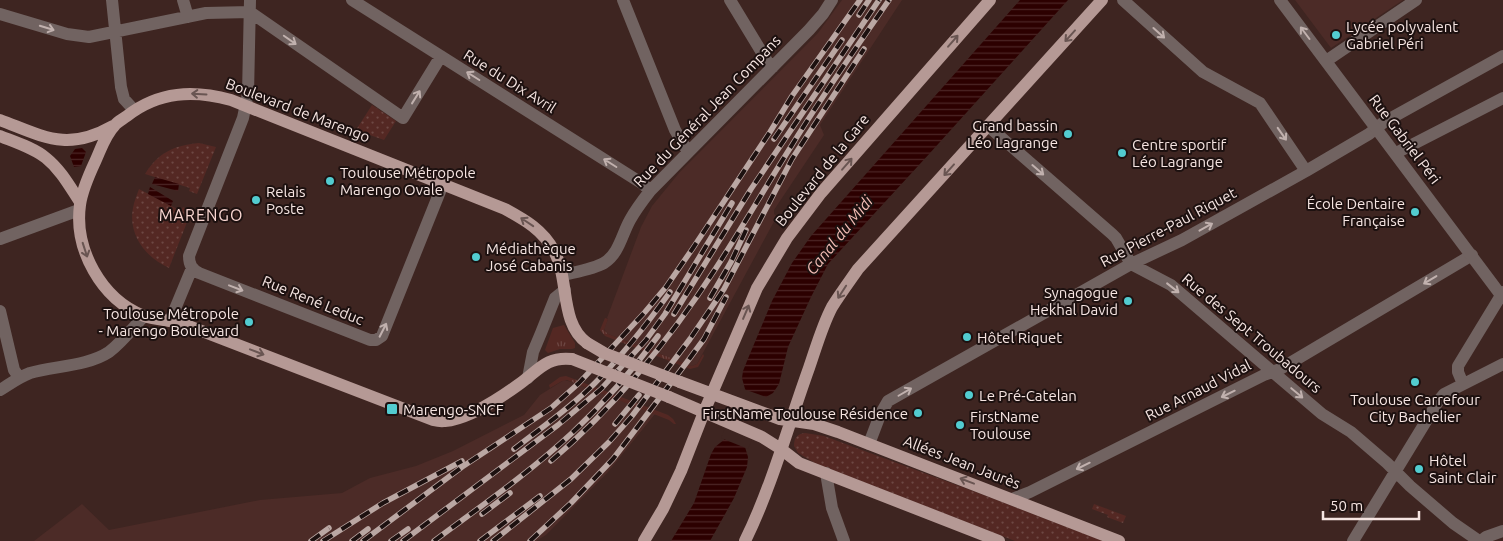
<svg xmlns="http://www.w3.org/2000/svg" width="1503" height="541" font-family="Ubuntu,sans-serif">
<defs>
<pattern id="grass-tufts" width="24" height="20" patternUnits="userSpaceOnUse" patternTransform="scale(1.25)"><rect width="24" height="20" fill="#542823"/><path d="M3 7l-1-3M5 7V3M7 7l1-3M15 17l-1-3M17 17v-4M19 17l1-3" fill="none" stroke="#6d4743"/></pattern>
<pattern id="park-dots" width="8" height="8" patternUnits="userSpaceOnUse" patternTransform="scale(1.25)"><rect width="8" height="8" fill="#542823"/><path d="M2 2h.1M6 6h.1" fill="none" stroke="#6d4743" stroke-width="1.8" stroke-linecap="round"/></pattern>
<pattern id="water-rules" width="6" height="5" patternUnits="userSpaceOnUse" patternTransform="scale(1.25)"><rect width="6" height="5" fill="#2c0000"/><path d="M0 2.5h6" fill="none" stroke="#4b2525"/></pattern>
</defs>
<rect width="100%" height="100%" fill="#3e2521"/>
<path fill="#4c2b27" d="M842 0H902L820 125 824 135 774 210V214L777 216 697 364 692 366 689 365 608 334 604 329 608 319 607 318 641 227 652 206 679 173 818 33Z
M1295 0H1403L1331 48Z
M564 380 572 382 655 414 608 472 546 535 536 541H34L82 504 109 530 260 500 342 493 370 478 416 466 453 451 524 415 540 395Z"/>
<path fill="url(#grass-tufts)" d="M605 318 608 319 604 330 608 334 692 366 697 364 703 354 704 356 698 367 690 369 605 336 600 330Z
M564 325 575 343V348L572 349H560L548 353 545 350 553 328Z
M566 376 668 415 673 419 676 424H674L669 420 567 380 562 381 550 388 549 385 560 377Z"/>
<path fill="url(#park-dots)" d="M372 105 396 121 384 140 356 130Z
M199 143 216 147 197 194 189 191 190 188 145 174C159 152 173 146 199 143Z
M139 189 181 211 183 207 191 212 169 268C145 257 128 235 133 208 134 201 137 195 139 189Z
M805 433 824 436 989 497 1103 541H1015L815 463 798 453 794 446C794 438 797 434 805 433Z
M1094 504 1126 516 1123 523 1107 517 1108 515 1092 509Z"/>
<path fill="url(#water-rules)" d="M1020 0H1068L930 153 828 264 811 297 788 347 779 384 773 393 766 397 745 447 748 457 747 467 734 498 710 541H671L694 503 711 454 715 447 725 439 745 389 742 378 743 371 747 361 772 301 792 263 811 236Z
M82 148 86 152 81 166 74 167 70 156 75 149Z
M155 177 179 184 178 191 152 184Z
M150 187 173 201 171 206 148 194Z"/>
<path fill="#3e2521" d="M741 388 769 398 748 449 721 438Z"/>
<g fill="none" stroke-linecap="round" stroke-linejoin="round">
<path stroke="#716361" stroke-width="12" d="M112 0 121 87 124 99 134 110
M183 0 188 17
M250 0 248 94 243 118 189 256C189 265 192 269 199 273L370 340H376L382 336 443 184
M352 0 643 184 650 191
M623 0 675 130 688 152
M730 0 767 61 773 67
M1123 0 1203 72 1260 103 1306 171
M250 12 403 118 441 56
M0 14 67 34 89 37 206 13 250 12
M1326 61 1416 0
M988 126 1112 234 1116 238 1131 264 1171 285 1322 414 1351 432 1387 463 1410 486 1453 523 1479 541
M1396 153 1503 98
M0 239 79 210
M563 275C575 272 594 269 604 263 619 254 622 234 630 220 636 209 643 200 650 191L809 30 823 14 832 0
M0 311 14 370 19 377
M170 321 192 268
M528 378 533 352 541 333 555 298 565 290
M1463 384 1458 372V366L1503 292
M0 390C10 384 19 377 30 373 54 366 88 366 109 352 122 342 133 328 144 316
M869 444 880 415 888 401 1131 264 1182 240 1306 171 1369 134 1384 122 1503 56
M826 473 832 508 844 541
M1012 499 1030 492 1264 375 1280 369 1472 255
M1353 541 1439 400 1444 394 1503 364
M1481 541 1486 537 1503 531"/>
<path stroke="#716361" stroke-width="12" d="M1280 0 1503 298"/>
<path stroke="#b59995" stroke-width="12" d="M0 120C45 137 67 152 113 126
M0 136C15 142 34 148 46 158 61 170 70 187 80 202
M572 359C546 356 538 371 518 385 500 398 468 419 445 421 441 422 437 421 433 420L181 323C171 321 152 319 144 316 101 299 74 249 80 205 82 190 89 175 95 162 101 149 105 135 115 125 118 121 123 119 127 116 159 91 194 90 231 100L505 209C525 220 543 230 554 251 570 280 559 322 587 343
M680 382 780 419 814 424 838 432 1119 541
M669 397 762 437 781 449 799 463 999 541
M644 541 663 509 681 471 704 412 757 288 787 238 821 193 990 0
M745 541C772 486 788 426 809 368 816 348 822 326 832 307 840 294 849 282 858 269L1102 0"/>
<g stroke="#baa7a3" stroke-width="5.5">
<path id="rail" d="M859 15 869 0
M774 139 842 40
M710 298 731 262 746 230
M674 314 751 189 879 0
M615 424 639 395
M514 449C541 428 570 408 594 384 622 356 647 324 670 292
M551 461C616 406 670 339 716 268 742 228 766 186 792 145 822 96 856 48 889 0
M482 514 510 493
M311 541 329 528
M323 541 383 503 462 461
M352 541 368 529
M363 541 462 467 551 408 579 383 645 312 666 287 693 248 770 132 792 96 860 0
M391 541 408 529
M403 541 558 425 601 389 646 340 665 314 732 203
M434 541C481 506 529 473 572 433 603 404 632 371 658 336
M480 541 540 496
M493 541 571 479 609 442 632 416 690 339 724 289 792 159 864 49
M530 541 571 503 613 459 690 358 704 339 726 297"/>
</g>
<use href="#rail" stroke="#1d1110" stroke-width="4" stroke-dasharray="11" stroke-linecap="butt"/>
<path stroke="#b59995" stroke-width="12" d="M587 343 604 353 680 382
M572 359 669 397"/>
</g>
<defs><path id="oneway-shaft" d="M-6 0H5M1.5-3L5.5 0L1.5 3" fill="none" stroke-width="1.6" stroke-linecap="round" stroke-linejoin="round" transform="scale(1.25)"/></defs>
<g stroke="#c1b1ae">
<use href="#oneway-shaft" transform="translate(47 28) rotate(17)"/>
<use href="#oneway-shaft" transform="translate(1159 33) rotate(42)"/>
<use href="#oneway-shaft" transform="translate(1305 33) rotate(-127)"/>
<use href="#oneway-shaft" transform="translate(290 40) rotate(35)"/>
<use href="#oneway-shaft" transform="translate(473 76) rotate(-148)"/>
<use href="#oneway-shaft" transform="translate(416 97) rotate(-58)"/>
<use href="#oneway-shaft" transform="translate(1282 134) rotate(55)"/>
<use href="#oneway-shaft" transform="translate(610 163) rotate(-148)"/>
<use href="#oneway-shaft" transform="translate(1038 170) rotate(41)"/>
<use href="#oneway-shaft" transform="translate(1206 227) rotate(-29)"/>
<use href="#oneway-shaft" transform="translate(1430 280) rotate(149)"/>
<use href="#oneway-shaft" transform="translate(236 288) rotate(21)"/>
<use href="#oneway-shaft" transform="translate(1173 288) rotate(38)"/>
<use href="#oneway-shaft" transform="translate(383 330) rotate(-63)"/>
<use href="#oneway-shaft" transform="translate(905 392) rotate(-30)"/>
<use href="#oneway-shaft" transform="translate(1297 393) rotate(40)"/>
<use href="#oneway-shaft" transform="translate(1228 394) rotate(154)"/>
<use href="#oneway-shaft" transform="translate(1083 466) rotate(154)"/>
</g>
<g stroke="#695552">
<use href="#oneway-shaft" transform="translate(1070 36) rotate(132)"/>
<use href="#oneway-shaft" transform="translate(953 41) rotate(-49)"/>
<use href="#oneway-shaft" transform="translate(199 94) rotate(-177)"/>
<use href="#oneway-shaft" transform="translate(847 164) rotate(-49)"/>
<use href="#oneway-shaft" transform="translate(949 170) rotate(132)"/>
<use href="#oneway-shaft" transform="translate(527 222) rotate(-146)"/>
<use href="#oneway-shaft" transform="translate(85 250) rotate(72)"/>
<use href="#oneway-shaft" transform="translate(842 292) rotate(123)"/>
<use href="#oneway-shaft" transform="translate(746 312) rotate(-67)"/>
<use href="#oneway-shaft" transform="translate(257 352) rotate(21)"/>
<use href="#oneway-shaft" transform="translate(967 481) rotate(-159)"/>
</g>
<g fill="#52ccd0" stroke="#1d1110" stroke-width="2">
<circle cx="1336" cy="35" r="5"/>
<circle cx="1068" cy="134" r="5"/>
<circle cx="1122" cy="153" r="5"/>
<circle cx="330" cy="181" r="5"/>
<circle cx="256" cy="200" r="5"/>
<circle cx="1415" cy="212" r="5"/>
<circle cx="476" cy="257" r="5"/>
<circle cx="1128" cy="301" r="5"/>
<circle cx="249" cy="322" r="5"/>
<circle cx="967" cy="337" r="5"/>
<circle cx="1415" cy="382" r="5"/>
<circle cx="969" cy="395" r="5"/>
<rect x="386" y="403" width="12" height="12" rx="2.5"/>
<circle cx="918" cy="413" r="5"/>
<circle cx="960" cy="425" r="5"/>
<circle cx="1419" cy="469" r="5"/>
</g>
<g text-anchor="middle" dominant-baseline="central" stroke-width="4" stroke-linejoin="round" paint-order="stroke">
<g font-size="15" fill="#f6e5e2" stroke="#1d1110" text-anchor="start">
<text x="1346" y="26">Lycée polyvalent<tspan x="1346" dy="17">Gabriel Péri</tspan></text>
<text x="1058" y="125" text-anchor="end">Grand bassin<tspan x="1058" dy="17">Léo Lagrange</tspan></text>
<text x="1132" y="144">Centre sportif<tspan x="1132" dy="17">Léo Lagrange</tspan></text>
<text x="340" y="172">Toulouse Métropole<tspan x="340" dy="17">Marengo Ovale</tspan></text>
<text x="266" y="191">Relais<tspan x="266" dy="17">Poste</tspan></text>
<text x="1405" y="203" text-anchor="end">École Dentaire<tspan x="1405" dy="17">Française</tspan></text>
<text x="486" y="248">Médiathèque<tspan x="486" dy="17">José Cabanis</tspan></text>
<text x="1118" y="292" text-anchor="end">Synagogue<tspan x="1118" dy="17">Hekhal David</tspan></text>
<text x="239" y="313" text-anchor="end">Toulouse Métropole<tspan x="239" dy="17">- Marengo Boulevard</tspan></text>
<text x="977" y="337">Hôtel Riquet</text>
<text x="979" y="395">Le Pré-Catelan</text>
<text x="1415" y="399" text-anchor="middle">Toulouse Carrefour<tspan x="1415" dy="17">City Bachelier</tspan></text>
<text x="403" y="409">Marengo-SNCF</text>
<text x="908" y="413" text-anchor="end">FirstName Toulouse Résidence</text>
<text x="970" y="416">FirstName<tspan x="970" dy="17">Toulouse</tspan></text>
<text x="1429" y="460">Hôtel<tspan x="1429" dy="17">Saint Clair</tspan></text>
</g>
<g font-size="15" fill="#f6e5e2" stroke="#1d1110">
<text transform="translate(510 81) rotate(32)">Rue du Dix Avril</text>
<text transform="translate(298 110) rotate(21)">Boulevard de Marengo</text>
<text transform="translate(707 111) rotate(-46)">Rue du Général Jean Compans</text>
<text transform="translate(1405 139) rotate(53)">Rue Gabriel Péri</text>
<text transform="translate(822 170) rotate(-51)">Boulevard de la Gare</text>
<text transform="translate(1168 227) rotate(-28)">Rue Pierre-Paul Riquet</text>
<text transform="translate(313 300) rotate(22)">Rue René Leduc</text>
<text transform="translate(1252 333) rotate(40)">Rue des Sept Troubadours</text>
<text transform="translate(1198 390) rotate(-27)">Rue Arnaud Vidal</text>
<text transform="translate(962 462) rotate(21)">Allées Jean Jaurès</text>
</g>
<g font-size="16" letter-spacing="1" fill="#fad7d2" stroke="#1d1110">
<text x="201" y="215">MARENGO</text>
</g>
<g font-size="16" font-style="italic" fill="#f4beb6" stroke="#1d1110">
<text transform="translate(839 235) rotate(-51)">Canal du Midi</text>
</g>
</g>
<path d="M1323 511v8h96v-8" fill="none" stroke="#f6e5e2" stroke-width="2.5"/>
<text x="1330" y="511" font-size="15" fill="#f6e5e2" stroke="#1d1110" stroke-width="4" paint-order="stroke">50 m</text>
</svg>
